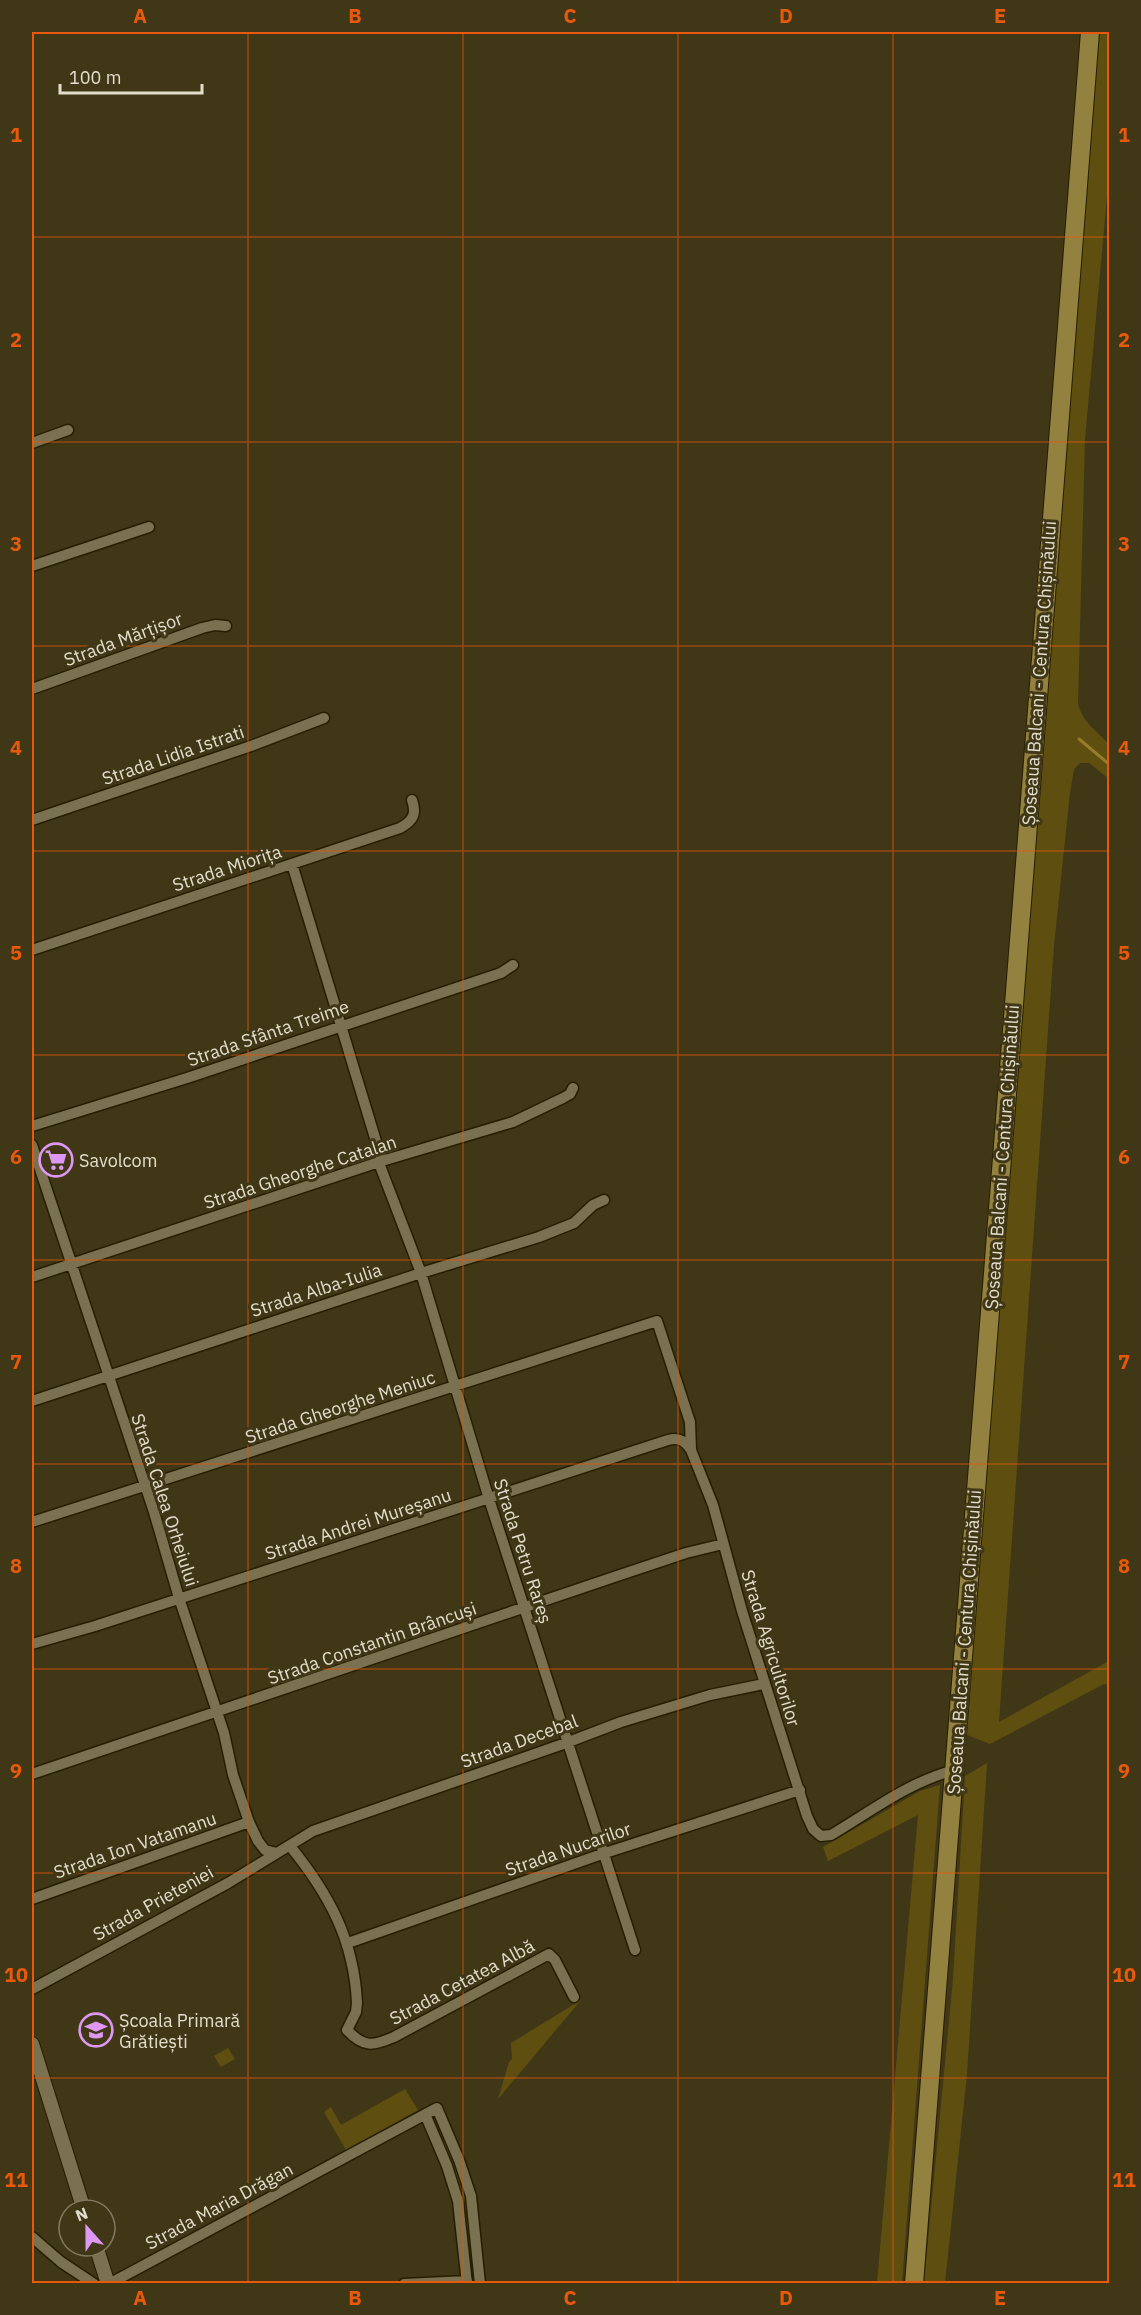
<svg xmlns="http://www.w3.org/2000/svg" width="1141" height="2315" font-family="'IBM Plex Sans',sans-serif">
<rect width="100%" height="100%" fill="#403717"/>
<path fill="#5e4f11" d="M1094 32H1109L1110 163 1085 439 1078 704C1082 721 1097 732 1109 744V779L1089 763H1080L1074 769 1070 793 1054 945 999 1722 1109 1661V1685L1104 1684 990 1744 962 1733Z
M987 1763 967 2074 945 2283H924L953 1979 965 1776Z
M940 1785 902 2283H877L918 1815 828 1861 823 1847 920 1791Z
M581 2000 498 2099 509 2062 512 2059 511 2043Z
M228 2048 235 2059 221 2067 214 2056Z
M405 2089 418 2110 346 2150 324 2112 331 2107 341 2125Z
M446 2138 462 2183 470 2220 476 2283H471L464 2206 459 2184 441 2140Z"/>
<g fill="none" stroke-linecap="round" stroke-linejoin="round">
<path stroke="#937d29" stroke-width="3" d="M1079 739 1110 765"/>
<g stroke="#261e00" stroke-width="13">
<path id="minor" d="M32 443 68 430
M32 566 149 527
M32 689 202 628 215 625 226 626
M32 820 251 746 324 718
M292 864 382 1161
M32 950 400 828C413 821 417 814 412 800
M32 1126 187 1078 501 973 513 965
M32 1145 154 1512 179 1598 224 1733 233 1775 249 1822 258 1841 265 1850 277 1853
M379 1163 421 1273 489 1499 635 1950
M32 1277 382 1161 513 1122 563 1098 570 1094 573 1088
M32 1401 421 1273 539 1237 574 1223 593 1205 604 1200
M32 1522 657 1321 690 1422 691 1450 713 1505 742 1611 807 1816 813 1829 821 1836 831 1835C870 1812 910 1781 955 1770
M32 1644 95 1626 668 1440C679 1437 685 1441 691 1450
M32 1774 617 1576 686 1553 723 1544
M290 1846C329 1894 354 1940 357 2003L356 2012 347 2030C364 2048 373 2046 394 2037L549 1954 555 1960 574 1997
M32 1899 249 1822
M348 1943 602 1854 800 1790
M32 1989 228 1883 313 1831 566 1743 621 1722 710 1695 764 1684
M425 2114 447 2166 458 2201 467 2284
M32 2237 61 2262 94 2284
M109 2284 437 2108 459 2160 471 2196 480 2284
M404 2284 467 2281"/>
</g>
<g stroke="#261e00" stroke-width="16">
<path id="tertiary" d="M32 2044 84 2210
M96 2246 108 2284"/>
</g>
<g stroke="#261e00" stroke-width="20">
<path id="trunk" d="M914 2284 1090 32"/>
</g>
<use href="#minor" stroke="#7a7150" stroke-width="10"/>
<use href="#tertiary" stroke="#7a7150" stroke-width="14"/>
<use href="#trunk" stroke="#93813f" stroke-width="18"/>
</g>
<path fill="none" stroke="#e8590c" stroke-width="1.5" stroke-opacity="0.55" d="M248 32V2284M463 32V2284M678 32V2284M893 32V2284M32 237H1110M32 442H1110M32 646H1110M32 851H1110M32 1055H1110M32 1260H1110M32 1464H1110M32 1669H1110M32 1873H1110M32 2078H1110"/>
<defs>
<g id="supermarket-ring" transform="scale(1.725)"><circle r="9.5" fill="#403717" stroke="#de98f3" stroke-width="1.5"/><path d="M-6-5.5h2.5l.6 2H6L4.5 2H-2.5L-4.4-4H-6ZM-1.5 3.2a1.3 1.3 0 1 0 .1 0ZM3 3.2a1.3 1.3 0 1 0 .1 0Z" fill="#de98f3"/></g>
<g id="school-ring" transform="scale(1.725)"><circle r="9.5" fill="#403717" stroke="#de98f3" stroke-width="1.5"/><path d="M0-5L7-2L0 1L-7-2ZM-4 1L0 2.5L4 1V4Q0 6-4 4Z" fill="#de98f3"/></g>
</defs>
<g fill-rule="evenodd">
<use href="#supermarket-ring" x="56" y="1160"/>
<use href="#school-ring" x="96" y="2030"/>
</g>
<g text-anchor="middle" dominant-baseline="central" stroke-width="6" stroke-linejoin="round" paint-order="stroke">
<g font-size="18" fill="#e3decc" stroke="#403717">
<text transform="translate(123 639) rotate(-20)">Strada Mărțișor</text>
<text transform="translate(1039 673) rotate(-86)">Șoseaua Balcani - Centura Chișinăului</text>
<text transform="translate(173 755) rotate(-19)">Strada Lidia Istrati</text>
<text transform="translate(227 868) rotate(-18)">Strada Miorița</text>
<text transform="translate(268 1033) rotate(-19)">Strada Sfânta Treime</text>
<text transform="translate(1002 1157) rotate(-86)">Șoseaua Balcani - Centura Chișinăului</text>
<text transform="translate(300 1172) rotate(-18)">Strada Gheorghe Catalan</text>
<text transform="translate(316 1290) rotate(-18)">Strada Alba-Iulia</text>
<text transform="translate(340 1407) rotate(-18)">Strada Gheorghe Meniuc</text>
<text transform="translate(165 1500) rotate(72)">Strada Calea Orheiului</text>
<text transform="translate(358 1524) rotate(-18)">Strada Andrei Mureșanu</text>
<text transform="translate(523 1551) rotate(72)">Strada Petru Rareș</text>
<text transform="translate(964 1642) rotate(-86)">Șoseaua Balcani - Centura Chișinăului</text>
<text transform="translate(372 1643) rotate(-19)">Strada Constantin Brâncuși</text>
<text transform="translate(771 1648) rotate(73)">Strada Agricultorilor</text>
<text transform="translate(519 1741) rotate(-20)">Strada Decebal</text>
<text transform="translate(135 1845) rotate(-19)">Strada Ion Vatamanu</text>
<text transform="translate(568 1849) rotate(-19)">Strada Nucarilor</text>
<text transform="translate(153 1903) rotate(-29)">Strada Prieteniei</text>
<text transform="translate(462 1982) rotate(-28)">Strada Cetatea Albă</text>
<text transform="translate(219 2206) rotate(-28)">Strada Maria Drăgan</text>
</g>
<g font-size="18" fill="#e3decc" stroke="#403717" text-anchor="start">
<text x="79" y="1160">Savolcom</text>
<text x="119" y="2020">Școala Primară<tspan x="119" dy="21">Grătiești</tspan></text>
</g>
</g>
<rect width="1141" height="2315" fill="none" stroke="#403717" stroke-width="66"/>
<g transform="translate(87 2228) rotate(339)"><circle r="28" fill="#403717" stroke="#817a5f" stroke-width="1.5"/>
<path d="M0-4.5L10 22L0 15L-10 22Z" fill="#de98f3"/>
<text y="-9" font-size="16" font-weight="bold" text-anchor="middle" fill="#e3decc">N</text>
</g>
<path d="M60 84v9h142v-9" fill="none" stroke="#e3decc" stroke-width="3"/>
<text x="69" y="84" font-size="18" fill="#e3decc" stroke="#403717" stroke-width="4.5" paint-order="stroke">100 m</text>
<rect x="33" y="33" width="1075" height="2249" fill="none" stroke="#e8590c" stroke-width="2"/>
<g font-size="20" text-anchor="middle" font-weight="bold" fill="#e8590c">
<text x="140" y="23">A</text>
<text x="355" y="23">B</text>
<text x="570" y="23">C</text>
<text x="786" y="23">D</text>
<text x="1000" y="23">E</text>
<text x="16" y="142">1</text>
<text x="1124" y="142">1</text>
<text x="16" y="347">2</text>
<text x="1124" y="347">2</text>
<text x="16" y="551">3</text>
<text x="1124" y="551">3</text>
<text x="16" y="755">4</text>
<text x="1124" y="755">4</text>
<text x="16" y="960">5</text>
<text x="1124" y="960">5</text>
<text x="16" y="1164">6</text>
<text x="1124" y="1164">6</text>
<text x="16" y="1369">7</text>
<text x="1124" y="1369">7</text>
<text x="16" y="1573">8</text>
<text x="1124" y="1573">8</text>
<text x="16" y="1778">9</text>
<text x="1124" y="1778">9</text>
<text x="16" y="1982">10</text>
<text x="1124" y="1982">10</text>
<text x="16" y="2187">11</text>
<text x="1124" y="2187">11</text>
<text x="140" y="2305">A</text>
<text x="355" y="2305">B</text>
<text x="570" y="2305">C</text>
<text x="786" y="2305">D</text>
<text x="1000" y="2305">E</text>
</g>
</svg>
